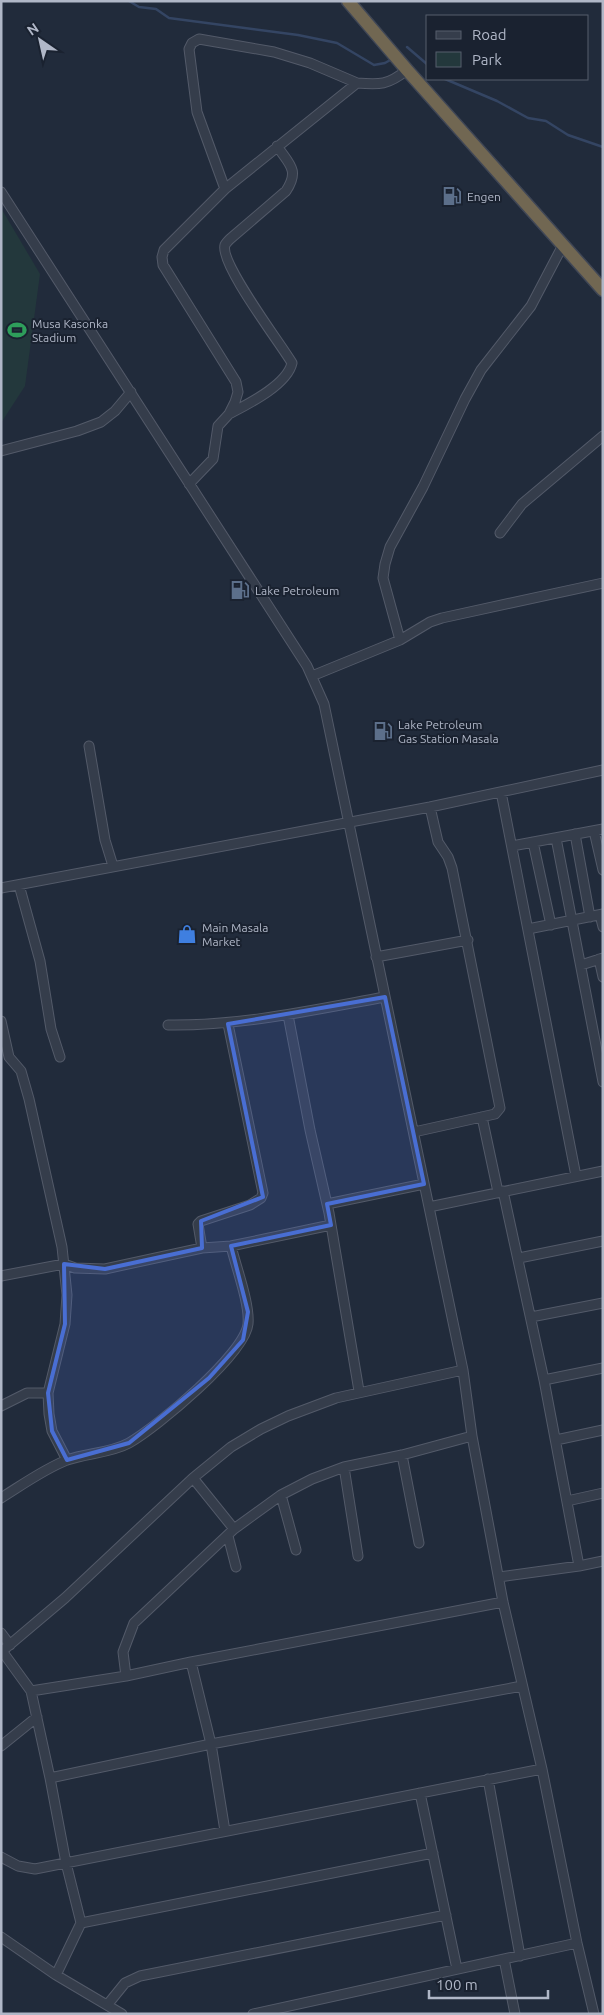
<svg xmlns="http://www.w3.org/2000/svg" width="604" height="2015" font-family="Ubuntu,sans-serif">
<rect width="100%" height="100%" fill="#212b3b"/>
<path fill="#23383c" d="M1 208 40 274 25 386 1 423Z"/>
<g fill="none" stroke-linecap="round" stroke-linejoin="round">
<path stroke="#344563" stroke-width="2.5" d="M129 1 139 7 156 9 169 18 298 35 337 43 374 65 385 63 392 59
M407 47 428 65
M445 79 497 101 528 118 546 121 568 135 603 147"/>
<g stroke="#535a69" stroke-width="11">
<path id="minor" d="M225 189 197 112 189 49 192 43 199 39 274 52 310 63 357 83
M1 192 307 666 324 704 463 1370 472 1436 503 1602 542 1769 577 1943 594 2014
M229 414C248 404 287 385 292 363 281 344 219 263 225 245 226 243 228 241 230 239L286 191C300 170 289 164 277 146
M1 451 77 431 101 422 115 411 131 392
M189 484 213 459 218 426 229 414 235 402 238 392 236 382 163 265 162 257 164 250 225 189 357 83C380 85 388 85 407 70
M500 533 522 504 603 436
M400 640 383 578 385 564 390 547 423 487 465 399 481 370 531 306 563 245
M312 676 400 640 430 622 442 618 603 583
M89 746 105 840 113 866
M501 792 576 1176
M594 831 603 870
M575 834 590 917
M556 838 603 1082
M533 842 551 925
M512 846 603 829
M19 885 40 961 51 1029 60 1057
M1 888 430 807 603 770
M600 915 603 927
M528 929 603 914
M376 957 468 940
M599 959 603 977
M581 965 603 958
M288 1015 310 1130 329 1213 359 1391
M1 1021 9 1057 21 1071 29 1099 62 1247 67 1295 65 1324 48 1393 49 1414 52 1431 67 1460
M228 1024 263 1193 261 1198 250 1205 201 1221 198 1224 202 1248 231 1246 331 1225
M168 1025C241 1026 313 1010 385 997
M482 1117 498 1192
M414 1132 495 1114 500 1108 452 868 448 857 438 842 430 807
M503 1191 544 1380 579 1566
M327 1204 424 1184
M429 1207 603 1171
M519 1258 603 1241
M1 1276 64 1264 75 1268 105 1269 202 1248
M531 1317 603 1303
M544 1380 603 1368
M1 1406 27 1393H48
M556 1440 603 1430
M402 1455 419 1543
M344 1467 358 1556
M193 1478 234 1529
M281 1495 296 1550
M1 1498C22 1485 44 1469 67 1460 87 1453 111 1453 129 1443 157 1427 245 1354 248 1324 250 1304 236 1267 231 1246
M567 1501 603 1493
M228 1536 236 1567
M499 1577 579 1566 603 1561
M1 1633 10 1645
M2 1651 31 1691 50 1778 211 1744 522 1686
M1 1652 65 1598 193 1478 231 1447 261 1429 288 1416 336 1398 463 1370
M191 1662 211 1744 225 1831
M126 1676 191 1662 503 1602
M31 1691 126 1676 123 1652 134 1623 234 1529 281 1495 312 1479 344 1467 402 1455 472 1436
M1 1746 37 1717
M50 1778 66 1863 81 1923 56 1975
M488 1779 520 1956
M420 1793 457 1969
M1 1857 18 1866 35 1869 542 1769
M81 1923 433 1853
M1 1937 56 1975 122 2014
M504 1959 515 2014
M108 2004 125 1983 140 1976 446 1915
M253 2014 577 1943"/>
</g>
<g stroke="#404756" stroke-width="15">
<path id="highway" d="M348 1 407 70 603 290"/>
</g>
<use href="#minor" stroke="#353d4b" stroke-width="9"/>
<use href="#highway" stroke="#716752" stroke-width="12"/>
</g>
<path fill="#496ed3" fill-opacity="0.2" stroke="#496ed3" stroke-width="4" stroke-linejoin="round" d="M385 997 424 1184 327 1204 331 1225 231 1246 248 1312 243 1340 209 1378 129 1443 67 1460 52 1431 48 1393 65 1324 64 1264 105 1269 202 1248 201 1221 263 1197 228 1024Z"/>
<defs>
<g id="fuel-bare" transform="scale(1.5)"><path d="M-5.5-6h7V0h2V4h1.3V-2.5L3-4.5l.8-.8L6-3V5H2.5V1h-1V6h-7ZM-4.2-4.7v3.2H.2V-4.7Z" fill="#5c6f8a" stroke="#1a2230" stroke-width="2.5" paint-order="stroke"/></g>
<g id="stadium-bare" transform="scale(1.5)"><path d="M0-5a6.5 5 0 1 0 0 10a6.5 5 0 1 0 0-10ZM-3.5-1.8h7v3.6h-7Z" fill="#2e9e5b" stroke="#1a2230" stroke-width="2.5" paint-order="stroke"/></g>
<g id="shop-bare" transform="scale(1.5)"><path d="M-5-2.5h2.3a2.7 3.5 0 0 1 5.4 0H5L5.5 6h-11ZM-1.5-2.5h3a1.5 2.3 0 0 0-3 0Z" fill="#3f7fe0" stroke="#1a2230" stroke-width="2.5" paint-order="stroke"/></g>
</defs>
<g fill-rule="evenodd">
<use href="#fuel-bare" x="452" y="196"/>
<use href="#stadium-bare" x="17" y="330"/>
<use href="#fuel-bare" x="240" y="590"/>
<use href="#fuel-bare" x="383" y="731"/>
<use href="#shop-bare" x="187" y="934"/>
</g>
<g text-anchor="middle" dominant-baseline="central" stroke-width="4" stroke-linejoin="round" paint-order="stroke">
<g font-size="12" fill="#b0b7c7" stroke="#1a2230" text-anchor="start">
<text x="467" y="196">Engen</text>
<text x="32" y="323">Musa Kasonka<tspan x="32" dy="14">Stadium</tspan></text>
<text x="255" y="590">Lake Petroleum</text>
<text x="398" y="724">Lake Petroleum<tspan x="398" dy="14">Gas Station Masala</tspan></text>
<text x="202" y="927">Main Masala<tspan x="202" dy="14">Market</tspan></text>
</g>
</g>
<rect width="604" height="2015" fill="none" stroke="#b0b7c7" stroke-width="5"/>
<rect x="426" y="15" width="162" height="65" fill="#1a2230" stroke="#565e6c"/>
<rect x="436" y="31" width="25" height="8" fill="#353d4b" stroke="#565e6c"/>
<text x="472" y="40" font-size="15" fill="#b0b7c7">Road</text>
<rect x="436" y="52" width="25" height="15" fill="#23383c" stroke="#565e6c"/>
<text x="472" y="65" font-size="15" fill="#b0b7c7">Park</text>
<g transform="translate(40 40) rotate(326)" stroke="#1a2230" stroke-width="4" paint-order="stroke">
<path d="M0-4L9 19L0 12L-9 19Z" fill="#b0b7c7"/>
<text y="-8" font-size="14" font-weight="bold" text-anchor="middle" fill="#b0b7c7">N</text>
</g>
<path d="M429 1990v8h119v-8" fill="none" stroke="#b0b7c7" stroke-width="2.5"/>
<text x="436" y="1990" font-size="15" fill="#b0b7c7" stroke="#1a2230" stroke-width="4" paint-order="stroke">100 m</text>
</svg>
